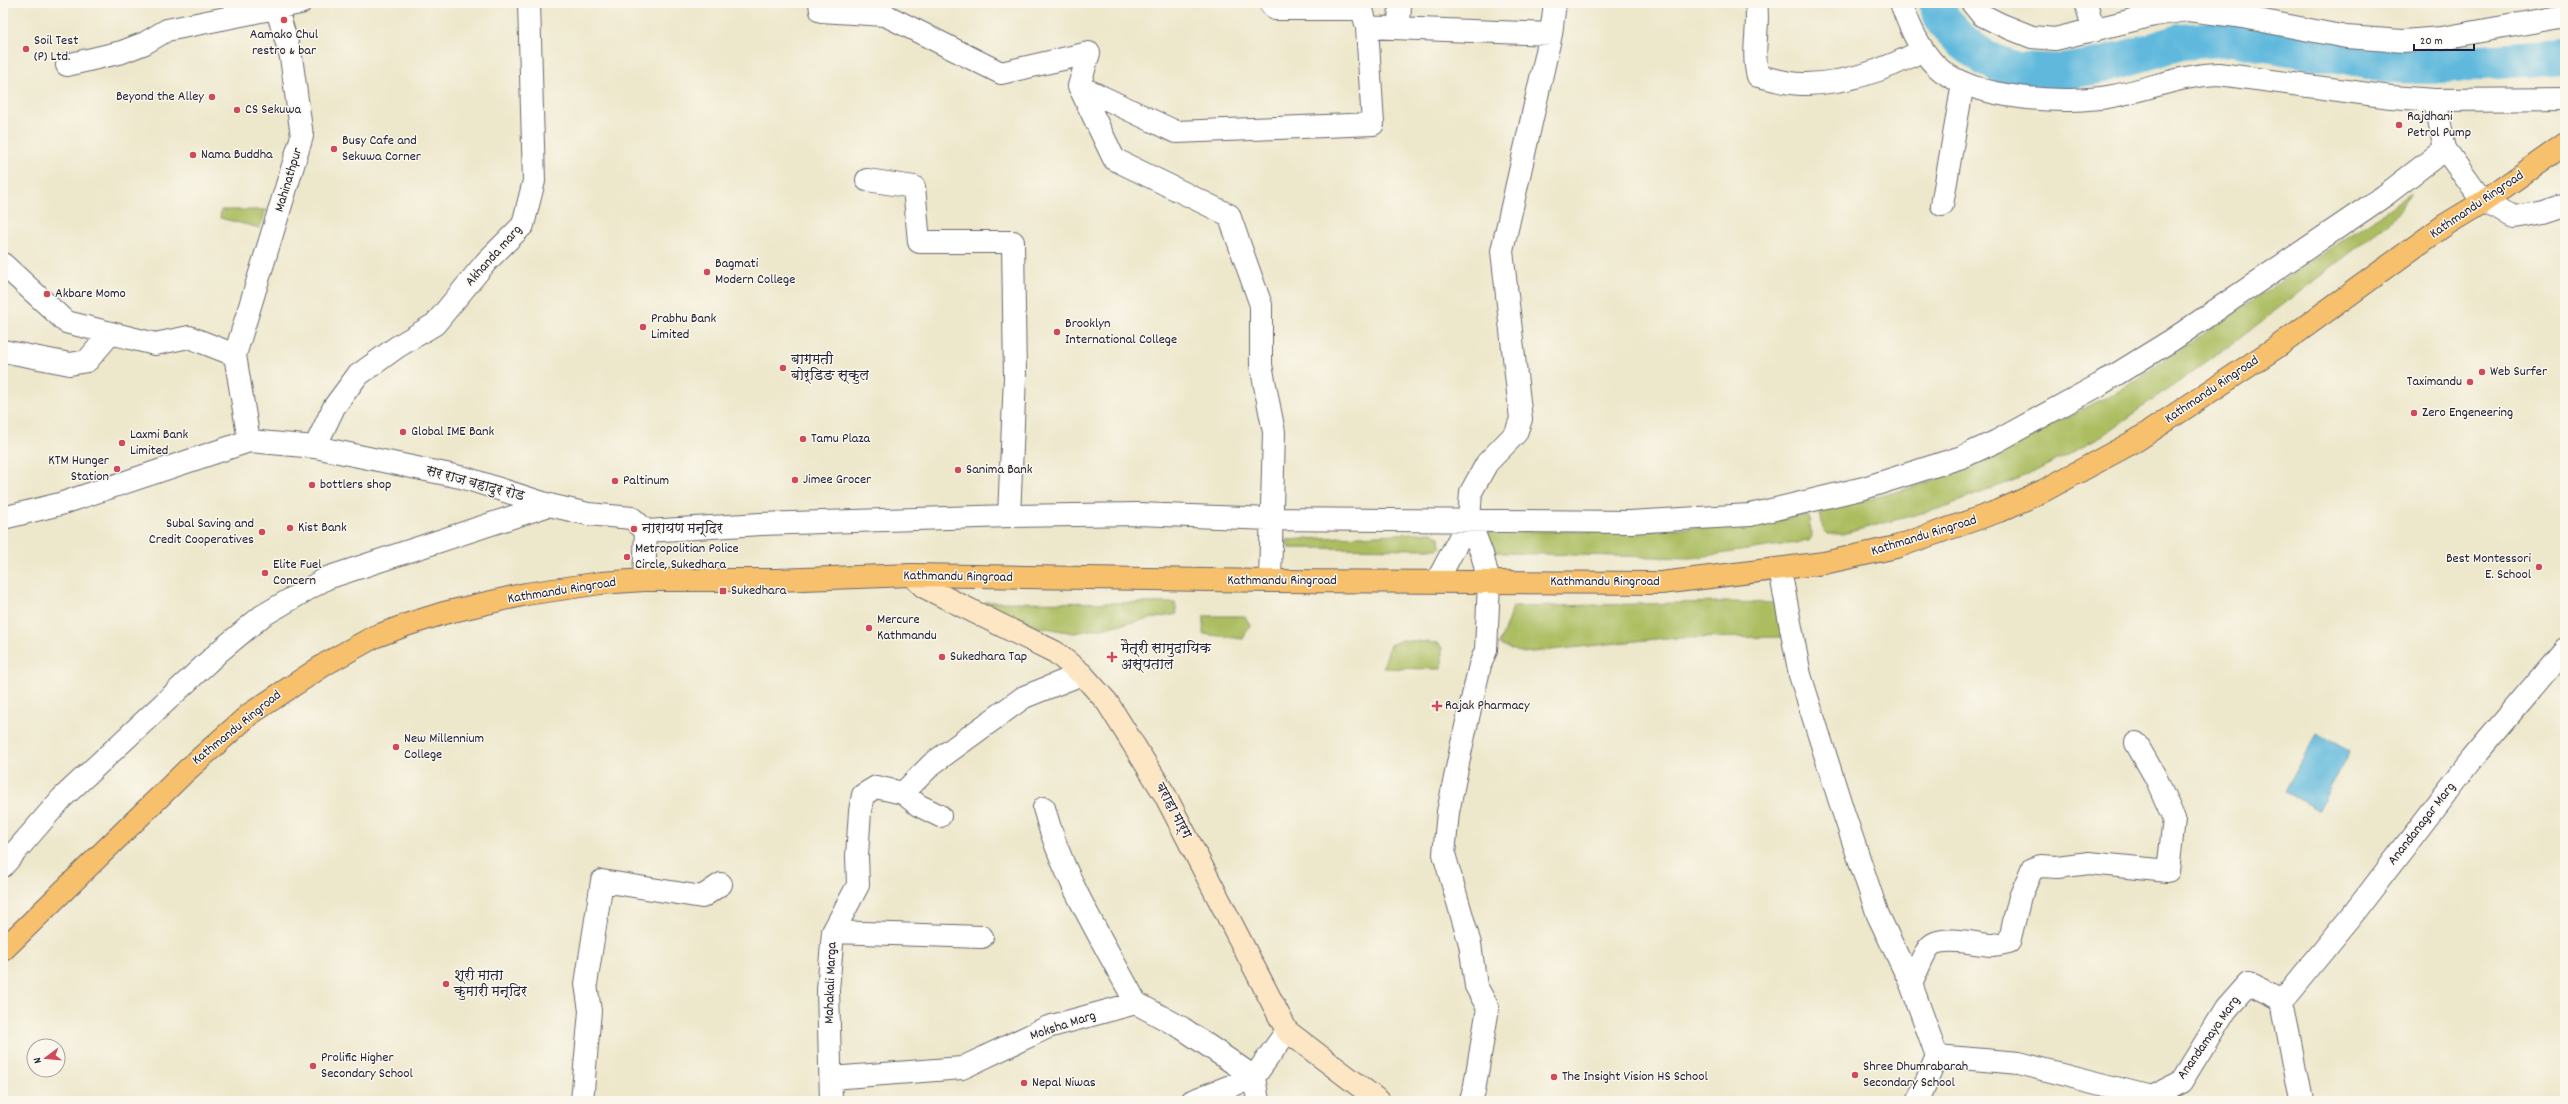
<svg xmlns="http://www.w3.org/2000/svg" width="2568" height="1104" font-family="Dekko,'Playpen Sans Deva',sans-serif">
<rect width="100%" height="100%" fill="#fbf7ec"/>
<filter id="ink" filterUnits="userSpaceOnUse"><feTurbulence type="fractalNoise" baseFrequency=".025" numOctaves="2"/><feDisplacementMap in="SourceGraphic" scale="8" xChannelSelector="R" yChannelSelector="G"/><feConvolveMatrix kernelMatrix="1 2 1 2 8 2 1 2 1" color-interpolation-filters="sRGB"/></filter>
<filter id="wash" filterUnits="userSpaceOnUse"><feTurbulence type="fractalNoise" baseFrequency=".012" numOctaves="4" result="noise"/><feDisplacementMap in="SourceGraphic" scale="16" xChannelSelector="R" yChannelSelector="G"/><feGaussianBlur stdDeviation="0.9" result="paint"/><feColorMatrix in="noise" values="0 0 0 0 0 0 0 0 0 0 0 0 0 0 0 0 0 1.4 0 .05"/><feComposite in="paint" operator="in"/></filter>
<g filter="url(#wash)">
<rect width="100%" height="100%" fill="#ede7cb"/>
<path fill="#acbd60" stroke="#67704e" d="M2412 193 2391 221 2240 338 2101 437 2033 473 1941 508 1842 534H1828L1823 529 1820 512 1910 488 1960 470 2119 391Z
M221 210H266L260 228 220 218Z
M1808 515 1812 536 1809 541 1691 558 1504 553 1495 551 1487 537 1488 532 1643 530 1746 525Z
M1432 532 1440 537 1441 547 1437 549 1289 548 1286 540Z
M985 602 1175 603 1177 614 1074 633 1040 627 988 609Z
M1723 602 1778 603 1789 637 1665 638 1522 653 1499 645 1513 607Z
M1204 616H1245L1250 625 1243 639 1203 634Z
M1401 640 1438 643 1442 648V669L1383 668 1390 645Z"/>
<path fill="#60b9dd" stroke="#416e8c" d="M2317 733 2350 751 2318 810 2285 792Z"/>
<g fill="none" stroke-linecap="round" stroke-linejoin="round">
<path stroke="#60b9dd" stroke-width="36" d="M1936 3 1944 22 1962 41 1986 59 2016 70 2062 72 2104 65 2181 42 2231 38 2392 65 2428 66 2565 56"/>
</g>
</g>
<g filter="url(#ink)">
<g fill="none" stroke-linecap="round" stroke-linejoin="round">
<g stroke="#69676d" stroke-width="24">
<path id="minor" d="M820 3 821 11 885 15 1001 73 1089 53 1079 86 1114 159 1229 215 1261 305V365L1274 432 1270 581
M1270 3 1275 9H1360L1363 13 1367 27 1551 34
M1756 3C1760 27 1751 51 1758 76 1774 79 1790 85 1806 84 1847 83 1888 69 1923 50
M1972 3 1982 15 2002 25 2032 37 2055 39 2154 15 2187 10 2237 16 2346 37 2403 41 2442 38 2565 16
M2086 3 2094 31
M1399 27 1400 3
M67 65 122 52 145 43 167 30 300 3
M1079 86 1176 132 1373 124 1367 27
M867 180 914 187 919 242H1013L1015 377 1009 516
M1942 205 1963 83
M3 264 66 322 155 344 189 337 235 355 249 441
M3 351 70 364 87 361 110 334
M235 355 302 136 291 57 275 3
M315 447 334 407 357 376 397 347 435 324 486 262 523 225 534 181 529 3
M1469 520 1482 554 1489 582 1486 650 1480 665 1462 744 1448 812 1444 854 1470 944 1476 986 1488 1008 1474 1091 1470 1101
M646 531 761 524 1009 516 1138 514 1271 519 1630 522 1750 515 1864 488 1962 457 1997 441 2099 385 2172 340 2384 196 2445 149
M1437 581 1469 520 1471 492 1487 463 1516 433 1521 419 1502 251 1551 34 1555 3
M903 793 918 805 940 816
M1044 808C1062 877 1102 939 1136 1003
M3 866 62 798 221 650 262 616 327 578 549 505
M833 932 982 937
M1911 984C1916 975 1924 949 1933 944 1947 936 1975 944 1991 945 1996 945 2003 943 2009 942L2020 897 2032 869 2041 866 2057 867 2089 863 2168 871 2174 819 2156 778 2136 743
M2282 1001 2350 918 2472 759 2565 649
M1937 1056 2019 1063 2151 1097 2181 1082 2226 1009 2248 984 2282 1001 2301 1101
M831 1078 962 1068 1048 1027 1136 1003 1182 1028 1254 1077 1258 1101
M582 1101 590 1011 586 984 602 881 702 897 721 884
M831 1101 828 990 833 932 858 885 857 856 860 811 863 795 876 787 903 793 932 764 1024 697 1082 674
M1192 1101 1254 1077 1287 1031"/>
</g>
<g stroke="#69676d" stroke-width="24">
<path id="tertiary" d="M1901 3C1909 25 1919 49 1936 66 1972 100 2066 105 2113 96 2150 89 2181 75 2219 74L2391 97 2435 100 2445 149 2483 202 2515 217 2544 212 2565 205
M2435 100 2565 99
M3 518 60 504 249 441 315 447 465 478 549 505 588 514 632 518 646 531 644 580
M1780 570 1800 675 1842 808 1878 915 1911 984 1937 1056 1918 1101"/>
</g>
<g stroke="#69676d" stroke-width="24">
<path id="secondary" d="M911 575 924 587 1055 652 1082 674 1107 702 1165 795 1287 1031 1379 1101"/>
</g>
<g stroke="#69676d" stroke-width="24">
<path id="trunk" d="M3 950 186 771 250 714 327 663 374 637 409 624 444 613 526 594 601 583 644 580H777L911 575 1270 581 1661 583 1824 563 1896 547 1999 511 2043 491 2137 440 2277 347 2445 225 2483 202 2565 144"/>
</g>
<use href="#minor" stroke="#fff" stroke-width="22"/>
<use href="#tertiary" stroke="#fff" stroke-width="22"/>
<use href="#secondary" stroke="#fce6c4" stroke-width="22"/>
<use href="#trunk" stroke="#f7c06c" stroke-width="22"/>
</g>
</g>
<g fill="#d1495b" stroke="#fbf7ec" stroke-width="1.5">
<circle cx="284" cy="20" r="4"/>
<circle cx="26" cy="49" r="4"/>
<circle cx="212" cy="97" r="4"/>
<circle cx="237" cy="110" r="4"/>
<circle cx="2399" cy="125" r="4"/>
<circle cx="334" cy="149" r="4"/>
<circle cx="193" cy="155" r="4"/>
<circle cx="707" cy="272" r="4"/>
<circle cx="47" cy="294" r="4"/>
<circle cx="643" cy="327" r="4"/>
<circle cx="1057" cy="332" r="4"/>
<circle cx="783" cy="368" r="4"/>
<circle cx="2482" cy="372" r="4"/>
<circle cx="2470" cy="382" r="4"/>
<circle cx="2414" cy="413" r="4"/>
<circle cx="403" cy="432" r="4"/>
<circle cx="803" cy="439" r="4"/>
<circle cx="122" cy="443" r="4"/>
<circle cx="117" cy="469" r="4"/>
<circle cx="958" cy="470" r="4"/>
<circle cx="795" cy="480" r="4"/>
<circle cx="615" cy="481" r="4"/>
<circle cx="312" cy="485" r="4"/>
<circle cx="290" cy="528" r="4"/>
<circle cx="634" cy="529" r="4"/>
<circle cx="262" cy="532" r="4"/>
<circle cx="627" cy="557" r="4"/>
<circle cx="2539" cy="567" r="4"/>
<circle cx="265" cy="573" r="4"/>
<rect x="719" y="587" width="8" height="8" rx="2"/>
<circle cx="869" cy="628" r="4"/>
<circle cx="942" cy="657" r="4"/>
<path d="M1110 651h4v4h4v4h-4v4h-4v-4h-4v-4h4z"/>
<path d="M1435 700h4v4h4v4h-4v4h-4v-4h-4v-4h4z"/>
<circle cx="396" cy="747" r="4"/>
<circle cx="446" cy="984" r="4"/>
<circle cx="313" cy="1066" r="4"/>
<circle cx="1855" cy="1075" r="4"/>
<circle cx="1554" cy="1077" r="4"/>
<circle cx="1024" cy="1083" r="4"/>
</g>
<g text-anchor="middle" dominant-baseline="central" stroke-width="3" stroke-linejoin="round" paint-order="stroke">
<g font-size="14" fill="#22223b" stroke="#fbf7ec" text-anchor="start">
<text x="284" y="35" text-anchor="middle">Aamako Chul<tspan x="284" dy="16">restro &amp; bar</tspan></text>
<text x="34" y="41">Soil Test<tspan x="34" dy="16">(P) Ltd.</tspan></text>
<text x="204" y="97" text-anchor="end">Beyond the Alley</text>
<text x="245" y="110">CS Sekuwa</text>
<text x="2407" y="117">Rajdhani<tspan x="2407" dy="16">Petrol Pump</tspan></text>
<text x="342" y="141">Busy Cafe and<tspan x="342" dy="16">Sekuwa Corner</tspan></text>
<text x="201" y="155">Nama Buddha</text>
<text x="715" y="264">Bagmati<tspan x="715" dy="16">Modern College</tspan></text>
<text x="55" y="294">Akbare Momo</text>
<text x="651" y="319">Prabhu Bank<tspan x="651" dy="16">Limited</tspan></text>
<text x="1065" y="324">Brooklyn<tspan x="1065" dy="16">International College</tspan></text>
<text x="791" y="360">बागमती<tspan x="791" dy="16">बोर्डिङ स्कुल</tspan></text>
<text x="2490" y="372">Web Surfer</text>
<text x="2462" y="382" text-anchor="end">Taximandu</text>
<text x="2422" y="413">Zero Engeneering</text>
<text x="411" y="432">Global IME Bank</text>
<text x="130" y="435">Laxmi Bank<tspan x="130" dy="16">Limited</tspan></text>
<text x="811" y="439">Tamu Plaza</text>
<text x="109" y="461" text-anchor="end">KTM Hunger<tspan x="109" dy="16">Station</tspan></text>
<text x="966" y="470">Sanima Bank</text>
<text x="803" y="480">Jimee Grocer</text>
<text x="623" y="481">Paltinum</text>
<text x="320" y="485">bottlers shop</text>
<text x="254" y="524" text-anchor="end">Subal Saving and<tspan x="254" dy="16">Credit Cooperatives</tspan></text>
<text x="298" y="528">Kist Bank</text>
<text x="642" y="529">नारायण मन्दिर</text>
<text x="635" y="549">Metropolitian Police<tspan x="635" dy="16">Circle, Sukedhara</tspan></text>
<text x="2531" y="559" text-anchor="end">Best Montessori<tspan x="2531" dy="16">E. School</tspan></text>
<text x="273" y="565">Elite Fuel<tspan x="273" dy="16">Concern</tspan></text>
<text x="731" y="591">Sukedhara</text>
<text x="877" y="620">Mercure<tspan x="877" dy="16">Kathmandu</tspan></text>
<text x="1121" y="649">मैत्री सामुदायिक<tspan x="1121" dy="16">अस्पताल</tspan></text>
<text x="950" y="657">Sukedhara Tap</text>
<text x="1445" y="706">Rajak Pharmacy</text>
<text x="404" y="739">New Millennium<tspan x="404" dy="16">College</tspan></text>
<text x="454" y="976">श्री माता<tspan x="454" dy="16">कुमारी मन्दिर</tspan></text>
<text x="321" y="1058">Prolific Higher<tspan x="321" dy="16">Secondary School</tspan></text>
<text x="1863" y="1067">Shree Dhumrabarah<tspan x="1863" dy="16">Secondary School</tspan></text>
<text x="1562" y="1077">The Insight Vision HS School</text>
<text x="1032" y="1083">Nepal Niwas</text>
</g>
<g font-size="14" fill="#22223b" stroke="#fbf7ec">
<text transform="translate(289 180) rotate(-73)">Mahinathpur</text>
<text transform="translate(2477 205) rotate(-34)">Kathmandu Ringroad</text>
<text transform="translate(494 256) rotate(-48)">Akhanda marg</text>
<text transform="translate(2212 390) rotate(-34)">Kathmandu Ringroad</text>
<text transform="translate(475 484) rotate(15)">सर राज बहादुर रोड</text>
<text transform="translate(1924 536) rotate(-17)">Kathmandu Ringroad</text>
<text transform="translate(958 577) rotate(1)">Kathmandu Ringroad</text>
<text x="1282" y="581">Kathmandu Ringroad</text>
<text x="1605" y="582">Kathmandu Ringroad</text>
<text transform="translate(562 591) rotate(-9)">Kathmandu Ringroad</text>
<text transform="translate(237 728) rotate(-39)">Kathmandu Ringroad</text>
<text transform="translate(1173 811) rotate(62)">बराहा मार्ग</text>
<text transform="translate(2422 824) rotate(-52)">Anandanagar Marg</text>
<text transform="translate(831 983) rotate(-88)">Mahakali Marga</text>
<text transform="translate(1063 1026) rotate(-18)">Moksha Marg</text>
<text transform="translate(2209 1038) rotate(-55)">Anandamaya Marg</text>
</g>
</g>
<rect width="2568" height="1104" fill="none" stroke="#fbf7ec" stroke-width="16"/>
<g transform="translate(46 1058) rotate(254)"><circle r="19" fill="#fbf7ec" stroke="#a4a2a5"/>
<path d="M0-3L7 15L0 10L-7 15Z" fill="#d1495b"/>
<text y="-6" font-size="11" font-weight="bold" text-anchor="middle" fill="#22223b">N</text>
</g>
<path d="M2414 44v6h60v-6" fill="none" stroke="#22223b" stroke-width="2"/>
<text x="2420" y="44" font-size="12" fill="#22223b" stroke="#fbf7ec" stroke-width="3" paint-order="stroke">20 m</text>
</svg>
